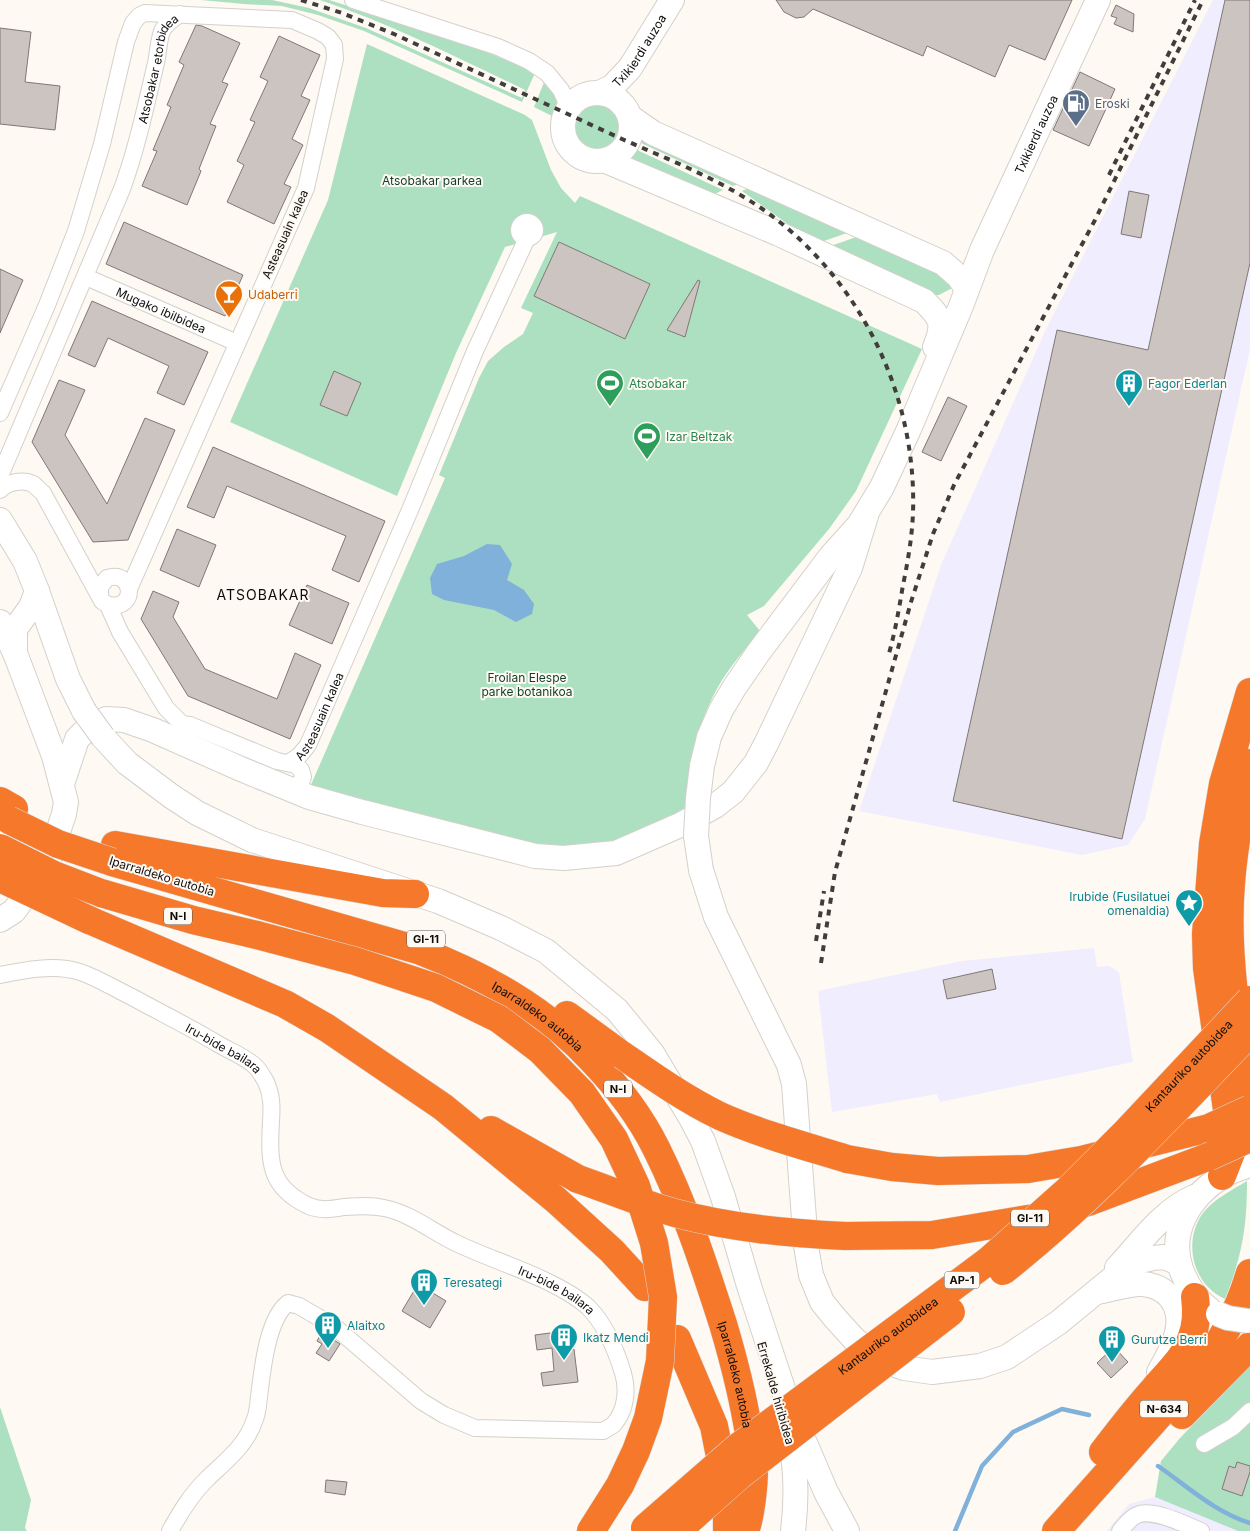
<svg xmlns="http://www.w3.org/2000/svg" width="1250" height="1531" font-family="Inter,sans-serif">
<rect width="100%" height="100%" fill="#fef9f3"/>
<path fill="#f0edff" d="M1213 0H1250V349L1145 819 1128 845 1082 855 859 811 941 565 1046 329Z
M1094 948 1097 967 1109 966 1116 970 1119 973 1133 1062 940 1102 937 1094 832 1112 818 991 962 961Z
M1155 1497 1238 1531H1107L1129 1504Z"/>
<path fill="#ace0c1" d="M201 0H272L309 8 366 28 522 98 525 90C458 58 391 24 320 0H329L348 6C410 26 475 44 535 73L522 102 364 31 318 15 282 6 244 4Z
M367 44 525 115 532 120 551 170 561 188 575 203 580 196 922 349 856 491 829 529 764 606 747 615 760 631C747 647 733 663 722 680 695 725 690 764 684 815L618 844 543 849 310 787 445 478 439 475 479 378 488 361 504 347 523 334 533 313 521 308 557 232 505 247 456 353 397 496 230 422 328 200Z
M545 80C556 95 560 99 554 117L534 107Z
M572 127a25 25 0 1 1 50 0a25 25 0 1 1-50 0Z
M640 132 744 182 733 186 639 142Z
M635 149 723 190 710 196 627 159Z
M753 186 853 231 815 244 805 240 789 225 742 191Z
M862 235 944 271 954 287 939 295H931L825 248Z
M1247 1181C1247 1228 1242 1256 1225 1299 1193 1285 1182 1242 1203 1213 1214 1199 1232 1190 1247 1181Z
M1250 1366V1531H1238L1155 1497 1161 1461 1180 1438Z
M0 1407 31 1500 25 1528 27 1531H0Z"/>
<path fill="#80b1da" d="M487 544 500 545 512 564 507 580 524 590 534 604 532 614 516 622 494 610 444 600 432 594 430 578 437 564 464 556Z"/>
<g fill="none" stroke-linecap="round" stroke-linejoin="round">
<path stroke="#80b1da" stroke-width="4.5" d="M1158 1466C1187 1486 1216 1513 1250 1523
M955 1531 982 1466 1013 1432 1062 1409 1089 1415"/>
</g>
<path fill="#cbc4c1" stroke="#7f7876" d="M776 0H1072L1045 60 1009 45 995 77 927 46 923 56 813 9 804 17 796 18 784 12Z
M1225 0H1250V263L1122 839 953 801 1057 330 1148 350Z
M1116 5 1134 14 1133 32 1114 24 1117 18 1111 16Z
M196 25 202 26 240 43 222 82 228 84 210 124 216 126 199 169 201 171 187 205 142 186 157 151 153 150 171 107 167 105 184 65 179 62Z
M0 28 31 32 25 82 60 86 55 130 0 124Z
M279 36 320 55 301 96 310 100 292 139 303 145 284 184 291 187 274 224 227 202 244 165 237 161 255 122 250 120 268 81 260 77Z
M1080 72 1115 89 1089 146 1053 130Z
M1129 191 1149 195 1141 238 1121 234Z
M124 222 243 275 225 316 106 264Z
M559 242 650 284 625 339 534 296Z
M0 269 23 280 0 333Z
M698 280 700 281 685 337 667 330Z
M92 301 208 352 184 405 157 393 169 366 108 338 95 367 68 355Z
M334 371 361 383 347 416 320 405Z
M59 380 85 390 65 435 107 504 145 418 175 430 128 540 93 542 32 442Z
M948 397 967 406 941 461 922 452Z
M213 447 385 521 359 582 332 570 346 536 227 486 214 518 187 507Z
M177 529 216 545 199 587 160 570Z
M307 585 349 603 332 644 289 625Z
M153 591 179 602 173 617 205 669 277 699 295 653 321 665 290 739 188 696 141 619Z
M992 969 996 989 947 999 943 980Z
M418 1284 446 1301 430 1328 402 1311Z
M565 1331 568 1350 574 1349 578 1382 543 1386 541 1373 554 1371 552 1348 537 1350 535 1335Z
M322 1332 340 1344 329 1361 316 1353 322 1344 317 1341Z
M1114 1347 1128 1362 1111 1378 1097 1363Z
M1237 1462 1250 1466V1472L1242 1496 1222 1489 1229 1466 1235 1468Z
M326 1480 347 1482 345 1495 325 1492Z"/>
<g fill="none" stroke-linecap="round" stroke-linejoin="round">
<g stroke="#d4d0ca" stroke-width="18">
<g id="street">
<path d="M353 0 498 47 529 61 547 73 561 90 569 108"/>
<circle cx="527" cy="230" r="8"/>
<path id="s1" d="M86 277 237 343"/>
<path d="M0 413 47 305 76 231 102 144 126 42 133 23 139 16 145 13 292 20 318 31 328 37 334 45 335 59 306 188 129 589"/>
<path id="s2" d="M0 476 122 189C137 148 146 105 156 63 158 55 159 35 163 29 167 23 174 18 180 14"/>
<path d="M0 490C7 482 23 479 33 484 36 486 40 491 43 493L102 601 108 605 120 632 166 708 182 724 190 725 277 761 296 765 301 770 303 777 300 784 292 791"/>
<path d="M100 595V587L107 578C134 569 138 611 108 605"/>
<path id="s3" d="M288 763 299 756 308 745 410 510 475 351 527 238"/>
<path id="s4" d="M0 975C24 970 55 964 80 972 98 978 115 989 132 997 161 1013 190 1027 218 1044 230 1051 246 1057 256 1067 260 1071 263 1077 266 1082 272 1095 272 1107 271 1121 269 1161 268 1187 309 1206 321 1211 332 1209 344 1207 358 1206 371 1205 384 1208 410 1213 433 1232 456 1243 495 1262 557 1279 588 1307 606 1325 616 1350 623 1373 628 1390 626 1410 614 1424 611 1427 606 1429 603 1431L475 1428 444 1415 421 1401 335 1327 299 1306 288 1303C267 1319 262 1372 259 1397 258 1404 258 1412 255 1419 246 1447 225 1461 205 1481 190 1496 180 1513 170 1531"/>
<path d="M1204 1444 1233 1427 1250 1411"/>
<path d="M1120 1531C1125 1525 1130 1518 1137 1515 1153 1508 1186 1525 1201 1531"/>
</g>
</g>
<g stroke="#d4d0ca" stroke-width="26">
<g id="secondary">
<circle cx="597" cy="127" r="34"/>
<path id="s5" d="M599 93 612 87 630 68 672 0"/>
<path d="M630 117 653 133 943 263 959 277 967 289"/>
<path d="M606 161 779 234 924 301C941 318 945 323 935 347"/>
<path d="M0 520 25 561 37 591 68 679 84 711"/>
<path d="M0 622 15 653 54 756 66 802 64 814 47 865 14 911 0 920"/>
<path d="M15 653V629L31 607 37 591"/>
<path d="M103 737 127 763 171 796 197 813 252 840 438 901 501 928 546 951 617 1010 652 1053 691 1118 703 1141 723 1197 749 1286 787 1401 826 1492 847 1531"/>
<path id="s6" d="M702 766 709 737 721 710 734 688 758 653 831 556 859 525 882 487 909 429 961 306 982 250 1098 0"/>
<path d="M62 784 77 739 83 733 106 719 124 720 153 730 241 769 309 797 362 812 535 856 564 858 616 853 680 825 715 806 733 792 756 763 766 744 850 568 866 516"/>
<path d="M701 870 716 917 789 1065 794 1084 806 1246 811 1275 822 1302 835 1318 854 1339 877 1358 904 1368 932 1372 980 1366 1007 1357 1058 1323 1124 1269 1140 1261 1153 1258 1164 1257 1179 1263"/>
<path d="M1117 1268C1141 1242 1161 1212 1194 1197"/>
<path d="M1097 1292C1111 1290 1130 1283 1143 1284 1153 1285 1163 1289 1170 1297 1189 1320 1172 1350 1159 1372"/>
<path d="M1209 1309C1195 1299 1187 1285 1181 1269 1168 1231 1190 1197 1221 1177 1230 1171 1241 1168 1250 1165"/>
<path d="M787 1428C797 1461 797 1497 793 1531"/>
</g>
</g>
<g stroke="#d9d8d8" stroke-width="29">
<g id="highway">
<path d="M1250 763C1242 802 1234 843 1231 883 1225 955 1238 1028 1250 1098"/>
<path d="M0 801 14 809"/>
<path d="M115 845 383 893 415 894"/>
<path id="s7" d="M112 862 418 950C483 975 544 1008 592 1060 617 1086 640 1116 656 1148 684 1204 704 1265 723 1324 734 1361 743 1396 749 1434 751 1445 754 1457 754 1468 754 1484 751 1516 745 1531"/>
<path d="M101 893 193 920 257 935"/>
<path d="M89 920 285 1004 327 1028 443 1107 556 1200 612 1251 645 1287"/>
<path d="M567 1015 622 1055"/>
<path d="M491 1130 578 1179"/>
<path d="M847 1159 892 1167 938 1171 1028 1169 1081 1160 1209 1128"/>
<path d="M1222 1176 1231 1153V1138L1207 968 1206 934 1213 844 1223 784 1250 692"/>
<path d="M845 1236 932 1235 1034 1218 1091 1201 1208 1157"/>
<path d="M677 1339 714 1426 727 1492V1531"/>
<path d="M1182 1415 1250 1346"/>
<path d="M1103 1452C1119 1431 1136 1409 1154 1389 1167 1373 1184 1358 1191 1339 1197 1325 1197 1312 1195 1297"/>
<path d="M591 1531 620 1485"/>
<path d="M1056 1531 1195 1375C1222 1341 1237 1315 1250 1273"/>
</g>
</g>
<use href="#street" stroke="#fff" stroke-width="16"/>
<use href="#secondary" stroke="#fff" stroke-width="24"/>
<use href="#highway" stroke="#f6782a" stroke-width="28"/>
<path stroke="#403d3b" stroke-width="4" stroke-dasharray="6 6" stroke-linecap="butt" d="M301 0 342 13 394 34C470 69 546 104 622 139 672 161 724 181 768 213 862 282 917 397 913 513 912 537 908 561 903 585 899 609 895 633 888 657
M1109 175 1195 0
M816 941 824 891
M821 963 835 872 911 602 933 534 954 485 1095 220 1203 0"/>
<g stroke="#d4d0ca" stroke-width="26" stroke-linecap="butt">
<path id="secondary-bridge" d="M84 711 103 737
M701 870 696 836 698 798 702 766
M1218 1314 1228 1318 1248 1321"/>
</g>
<g stroke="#d9d8d8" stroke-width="29" stroke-linecap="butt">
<g id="highway-bridge">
<path d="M9 820 58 844 112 862"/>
<path d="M0 848 54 875 101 893"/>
<path d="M0 878 89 920"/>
<path d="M257 935 355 961 436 988 499 1019 540 1050 582 1093 614 1139 636 1186 654 1243 663 1297 660 1361 648 1418 636 1451 620 1485"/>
<path d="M622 1055C654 1077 685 1099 720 1116 760 1134 805 1146 847 1159"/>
<path d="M1209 1128 1250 1109"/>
<path d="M1208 1157 1250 1138"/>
<path d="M578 1179C610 1190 643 1204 675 1213 731 1228 787 1233 845 1236"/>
<path d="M1003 1271C1093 1200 1170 1115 1250 1033"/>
<path id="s8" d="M645 1528 738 1447 988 1261 1068 1190 1124 1134 1250 1000"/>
<path d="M677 1531 740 1475 951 1312"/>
</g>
</g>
<use href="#secondary-bridge" stroke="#fff" stroke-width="24"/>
<use href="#highway-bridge" stroke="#f6782a" stroke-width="28"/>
</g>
<defs>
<g id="fuel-pin" transform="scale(1.4375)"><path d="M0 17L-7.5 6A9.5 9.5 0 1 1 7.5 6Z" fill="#5c6f8a" stroke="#fef9f3"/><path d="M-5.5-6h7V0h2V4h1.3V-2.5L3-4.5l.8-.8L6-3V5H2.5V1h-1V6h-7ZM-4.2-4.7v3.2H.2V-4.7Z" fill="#fff"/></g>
<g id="bar-pin" transform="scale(1.4375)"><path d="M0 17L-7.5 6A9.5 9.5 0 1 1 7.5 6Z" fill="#e8710a" stroke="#fef9f3"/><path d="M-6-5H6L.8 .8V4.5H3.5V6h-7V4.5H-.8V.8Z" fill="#fff"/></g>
<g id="stadium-pin" transform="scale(1.4375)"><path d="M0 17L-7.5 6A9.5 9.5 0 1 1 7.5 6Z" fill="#2e9e5b" stroke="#fef9f3"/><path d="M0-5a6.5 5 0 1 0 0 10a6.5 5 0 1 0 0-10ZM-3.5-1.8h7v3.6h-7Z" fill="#fff"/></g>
<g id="building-pin" transform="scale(1.4375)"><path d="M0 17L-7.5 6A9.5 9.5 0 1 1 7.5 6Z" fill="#0f9aa8" stroke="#fef9f3"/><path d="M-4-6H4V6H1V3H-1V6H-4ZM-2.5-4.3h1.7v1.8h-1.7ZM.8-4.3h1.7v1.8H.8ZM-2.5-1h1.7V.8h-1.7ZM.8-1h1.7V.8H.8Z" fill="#fff"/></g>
<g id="sight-pin" transform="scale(1.4375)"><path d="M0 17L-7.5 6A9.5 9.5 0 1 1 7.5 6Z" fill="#0f9aa8" stroke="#fef9f3"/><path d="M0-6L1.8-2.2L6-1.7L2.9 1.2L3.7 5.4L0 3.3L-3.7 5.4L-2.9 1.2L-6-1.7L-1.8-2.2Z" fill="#fff"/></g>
</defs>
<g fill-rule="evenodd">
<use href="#fuel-pin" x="1076" y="103"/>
<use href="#bar-pin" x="229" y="294"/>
<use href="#stadium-pin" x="610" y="383"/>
<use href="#building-pin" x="1129" y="383"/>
<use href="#stadium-pin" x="647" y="436"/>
<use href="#sight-pin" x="1189" y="903"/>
<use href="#building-pin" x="424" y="1282"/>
<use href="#building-pin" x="328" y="1325"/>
<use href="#building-pin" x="564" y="1337"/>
<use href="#building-pin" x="1112" y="1339"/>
</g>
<g text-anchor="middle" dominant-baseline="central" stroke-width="4" stroke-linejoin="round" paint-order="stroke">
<g fill="#fef9f3" stroke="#575451" stroke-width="1">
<rect x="164" y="907.5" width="28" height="17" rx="4"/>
<rect x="407" y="930.5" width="38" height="17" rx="4"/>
<rect x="604" y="1080.5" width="28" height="17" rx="4"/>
<rect x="1011" y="1209.5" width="38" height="17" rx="4"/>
<rect x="944.5" y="1271.5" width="35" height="17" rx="4"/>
<rect x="1140" y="1400.5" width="48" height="17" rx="4"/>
</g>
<g font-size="11" font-weight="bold" fill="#0f0d0b">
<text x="178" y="916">N-I</text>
<text x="426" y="939">GI-11</text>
<text x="618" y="1089">N-I</text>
<text x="1030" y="1218">GI-11</text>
<text x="962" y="1280">AP-1</text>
<text x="1164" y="1409">N-634</text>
</g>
<g font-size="12" fill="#0f0d0b" stroke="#fef9f3">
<text stroke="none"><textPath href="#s5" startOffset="60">Txikierdi auzoa</textPath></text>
<text stroke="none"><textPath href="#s2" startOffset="438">Atsobakar etorbidea</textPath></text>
<text stroke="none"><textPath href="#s6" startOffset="720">Txikierdi auzoa</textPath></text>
<text transform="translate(285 234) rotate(-66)">Asteasuain kalea</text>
<text stroke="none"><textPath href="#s1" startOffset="82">Mugako ibilbidea</textPath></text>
<text stroke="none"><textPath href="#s3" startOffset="58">Asteasuain kalea</textPath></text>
<text transform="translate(162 876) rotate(17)">Iparraldeko autobia</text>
<text stroke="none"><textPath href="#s7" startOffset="456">Iparraldeko autobia</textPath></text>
<text stroke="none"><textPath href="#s4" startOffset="244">Iru-bide bailara</textPath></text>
<text stroke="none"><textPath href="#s8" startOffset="715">Kantauriko autobidea</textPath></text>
<text stroke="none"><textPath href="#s4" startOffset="708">Iru-bide bailara</textPath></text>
<text stroke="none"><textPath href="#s8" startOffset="310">Kantauriko autobidea</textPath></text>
<text stroke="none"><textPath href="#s7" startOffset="876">Iparraldeko autobia</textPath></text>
<text transform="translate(776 1393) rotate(74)">Errekalde hiribidea</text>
</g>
<g font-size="12" fill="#4e5e75" stroke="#fef9f3" text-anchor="start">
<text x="1095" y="103">Eroski</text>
</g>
<g font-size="12" fill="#0e3f28" stroke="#fef9f3">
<text x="432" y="180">Atsobakar parkea</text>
<text x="527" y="677">Froilan Elespe<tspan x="527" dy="14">parke botanikoa</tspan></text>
</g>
<g font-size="12" fill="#c56008" stroke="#fef9f3" text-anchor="start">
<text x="248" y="294">Udaberri</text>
</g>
<g font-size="12" fill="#27864d" stroke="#fef9f3" text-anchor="start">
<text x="629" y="383">Atsobakar</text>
<text x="666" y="436">Izar Beltzak</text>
</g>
<g font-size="12" fill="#0d838f" stroke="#fef9f3" text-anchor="start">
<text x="1148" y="383">Fagor Ederlan</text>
<text x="1170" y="896" text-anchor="end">Irubide (Fusilatuei<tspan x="1170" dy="14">omenaldia)</tspan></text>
<text x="443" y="1282">Teresategi</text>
<text x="347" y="1325">Alaitxo</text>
<text x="583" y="1337">Ikatz Mendi</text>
<text x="1131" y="1339">Gurutze Berri</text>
</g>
<g font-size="14" letter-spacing="1" fill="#0f0d0b" stroke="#fef9f3">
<text x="263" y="594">ATSOBAKAR</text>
</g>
</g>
</svg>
